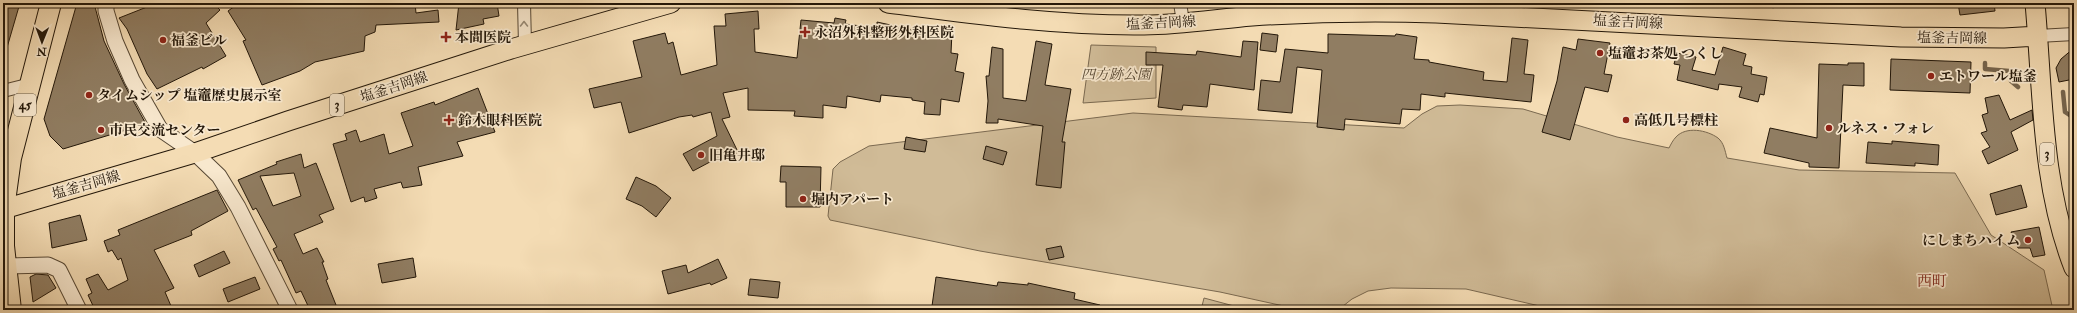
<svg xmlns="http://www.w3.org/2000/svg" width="2077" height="313" font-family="'IM FELL Double Pica','Noto Serif JP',serif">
<rect width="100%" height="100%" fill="#f4dcb4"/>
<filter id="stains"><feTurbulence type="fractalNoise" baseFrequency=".005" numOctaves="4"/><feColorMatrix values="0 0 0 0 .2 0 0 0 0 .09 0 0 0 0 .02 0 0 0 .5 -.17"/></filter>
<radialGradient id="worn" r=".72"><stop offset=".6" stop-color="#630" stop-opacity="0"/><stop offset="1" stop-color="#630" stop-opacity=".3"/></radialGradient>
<path fill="#d0bb97" stroke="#7a6950" d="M1091 45 1156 47V98L1083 103Z
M1460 105 1523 109 1617 137 1669 148C1671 144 1673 140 1676 137 1686 126 1707 130 1718 138 1724 143 1725 151 1727 158L1799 170 1955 173 1991 235 2044 270 2053 310H1557L1466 289 1391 288 1368 291 1352 299 1338 310H1302L1220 292 980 251 830 220 828 216 833 169 840 162 869 146 1133 113 1404 128 1422 114 1437 106Z
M1204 298 1249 310H1201Z"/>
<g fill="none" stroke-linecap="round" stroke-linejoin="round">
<path stroke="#76654d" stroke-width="4.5" d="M1766 3 1773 6
M1985 63V69L2009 71 2011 81 2018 87
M2063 92 2065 112 2074 118"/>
</g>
<path fill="#907d62" stroke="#231709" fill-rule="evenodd" d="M3 3H20L6 51H3Z
M77 3H94L104 41 124 84 146 124 63 149 50 136 44 119Z
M157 3H213L220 10 206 23 226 56 203 69 202 67 157 89 147 74 127 29 119 18Z
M239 3H415L416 13 438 10 439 22 376 25 375 32 365 36 364 51 315 62 300 71 262 85 243 41 246 40 228 11Z
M459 3H497L499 16 483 19 484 24 456 30Z
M1958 3H1994L1995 11 1960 15Z
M758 11 759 29H754L755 52 797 58 801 20 834 23 835 18 846 20 845 24 877 28V22L936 35V31L952 32 951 53 958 54 955 71 964 73 959 102 941 99 940 115 924 114 925 102 912 100V98L881 95 880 102 847 96 846 108 823 105V118L794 116 795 111 748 110V88L723 93 730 117 722 119 739 154 726 160 723 155 693 171 683 154 717 136 711 112 693 117 692 115 679 117 629 133 621 102 594 108 589 89 642 77 633 41 665 33 668 44 673 42 681 75 717 65 714 26H726L725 14Z
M1262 33 1278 35 1276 52 1260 50Z
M1328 34 1395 36 1396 34 1417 37 1414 59 1429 60V62L1484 72 1483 80 1507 82 1512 38 1528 40 1524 74 1534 75 1531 102 1445 93V97L1421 94 1420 110 1402 109 1400 124 1345 119 1344 130 1317 127 1322 70 1297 67 1292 113 1258 110 1261 80 1280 82 1285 49 1328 53Z
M1578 39 1610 43 1604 74 1612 75 1608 92 1585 87 1570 140 1542 132 1557 81 1563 47 1576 50Z
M1036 41 1052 44 1045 85 1071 89 1062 142H1065L1061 188 1036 185 1043 126 998 119V123H986L988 101 986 76H989L992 47 1003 49V98L1026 101Z
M1243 41 1258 42 1254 90 1210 84 1207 107 1183 105 1182 110 1158 107 1163 65H1146V52L1196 55 1197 51 1241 57Z
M1723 47 1746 54 1743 65 1752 67 1751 74 1767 77 1764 95 1760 94 1758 102 1739 97 1742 87 1719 84 1718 90 1677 80 1680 65 1674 64 1677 53 1696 57 1692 70 1715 75Z
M2074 48V79L2059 82 2056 68 2061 59Z
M1891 59 1971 62 1970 93 1890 90Z
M1848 63H1864V86L1843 85 1839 168 1809 167V163L1764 153 1770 128 1817 138 1819 64 1848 65Z
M478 88 495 132 457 142 463 156 418 167 422 185 403 188 401 182 374 189 377 198 365 202 364 197 351 202 333 144 347 140 345 134 356 130 360 142 384 134 389 154 413 146 401 113 434 102 435 105Z
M1999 95 2010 120 2032 110 2033 120 2011 132 2018 150 1988 164 1982 151 1990 147 1981 133 1987 131 1982 115 1988 113 1985 98Z
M906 137 927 141 925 152 904 149Z
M1892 141 1939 145 1938 165 1915 163V166L1866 163 1868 142 1892 144Z
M986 146 1007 152 1003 165 983 159Z
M301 154 304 168 316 163 334 209 319 215 323 222 294 234 303 254 317 248 324 262H322L328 279 326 280 338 310H310L301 291 296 293 281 260 279 261 273 249 277 247 256 208 253 210 238 180 277 164 276 162ZM294 173 301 196 273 206 260 176Z
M781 166 821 167 820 207H786V182H780Z
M636 177 656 186 671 198 656 217 642 206 626 199Z
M2021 185 2027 207 1996 215 1990 194Z
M217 190 228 211 191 231 192 235 154 250 174 288 165 292 171 306 161 310H95L88 295 92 293 86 279 98 274 108 290 128 280 121 258 118 260 112 250 108 252 104 241 120 235 118 230Z
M80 215 87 240 52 248 49 223Z
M2039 227 2045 255 2033 257 2030 248H2018L2011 232Z
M1061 246 1064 257 1049 260 1046 249Z
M224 251 230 263 199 277 194 265Z
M413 258 416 277 382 283 378 264Z
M718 259 727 278 711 285 710 283 668 294 662 271 686 265 688 273Z
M36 274 48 275 56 288 33 302 30 277Z
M255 277 260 289 228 302 223 289Z
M936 277 997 286 998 282 1028 285V283L1075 293 1074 299 1100 305V310L985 308V310H957L932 306Z
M750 279 780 282 778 298 748 295Z"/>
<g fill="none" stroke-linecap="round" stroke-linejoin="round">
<g stroke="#574834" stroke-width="14">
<path id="minor" d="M524 3 525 45
M1180 3 1183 22
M2038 36 2074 34
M3 91 31 84"/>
</g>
<g stroke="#574834" stroke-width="17">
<path id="tertiary" d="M106 3V11L115 41 132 80 160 129 195 153 219 176 238 207 290 310
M7 266 48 265 59 270 79 310"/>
</g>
<g stroke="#231709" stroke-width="21">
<path id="primary" d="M888 3C973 14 1058 26 1144 25 1180 25 1216 19 1252 16 1314 12 1375 11 1436 13L1901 37 2004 38 2038 36
M2035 3C2043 92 2041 184 2074 268
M4 209 195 153 288 121 511 49 671 3"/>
</g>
<g stroke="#231709" stroke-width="22">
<path id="trunk" d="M11 310 4 246V209L11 158 51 3"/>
</g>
<use href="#minor" stroke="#f8e8ce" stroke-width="12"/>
<use href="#tertiary" stroke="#f8e8ce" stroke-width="15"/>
<use href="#primary" stroke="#f4dcb4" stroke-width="19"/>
<use href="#trunk" stroke="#f4dcb4" stroke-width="20"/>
</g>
<defs><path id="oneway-chevron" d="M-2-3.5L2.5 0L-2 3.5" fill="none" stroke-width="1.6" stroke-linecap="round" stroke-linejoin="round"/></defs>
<use stroke="#988a75" href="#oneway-chevron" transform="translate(524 24) rotate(-90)"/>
<g fill="#8f2418" stroke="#f8e8ce" stroke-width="1.5">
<path d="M803 26h4v4h4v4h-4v4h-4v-4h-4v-4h4z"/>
<path d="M444 31h4v4h4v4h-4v4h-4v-4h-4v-4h4z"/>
<circle cx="163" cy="40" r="4"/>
<circle cx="1600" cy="53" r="4"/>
<circle cx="1931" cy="76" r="4"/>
<circle cx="89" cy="95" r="4"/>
<path d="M447 114h4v4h4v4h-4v4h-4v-4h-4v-4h4z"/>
<circle cx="1626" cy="120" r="4"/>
<circle cx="1829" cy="128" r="4"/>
<circle cx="101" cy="130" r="4"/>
<circle cx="701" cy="155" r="4"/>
<circle cx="803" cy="199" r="4"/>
<circle cx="2028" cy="240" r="4"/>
</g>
<g text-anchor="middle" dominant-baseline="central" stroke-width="3.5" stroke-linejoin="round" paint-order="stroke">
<g fill="#f8e8ce" stroke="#635644" stroke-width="1">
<rect x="14" y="94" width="22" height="22" rx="3"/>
<rect x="330" y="94" width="14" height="22" rx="3"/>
<rect x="2040" y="143" width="14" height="22" rx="3"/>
</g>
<g font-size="13" font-weight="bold" fill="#231709">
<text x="25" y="105">45</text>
<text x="337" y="105">3</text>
<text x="2047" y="154">3</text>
</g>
<g font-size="14" fill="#231709" stroke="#f8e8ce">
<text transform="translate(1628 22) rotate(3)">塩釜吉岡線</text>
<text transform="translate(1161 23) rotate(-3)">塩釜吉岡線</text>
<text transform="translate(1952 38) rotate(1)">塩釜吉岡線</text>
<text transform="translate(394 87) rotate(-18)">塩釜吉岡線</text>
<text transform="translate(86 185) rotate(-16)">塩釜吉岡線</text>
</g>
<g font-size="14" font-weight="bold" fill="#231709" stroke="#f8e8ce" text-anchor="start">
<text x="814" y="32">永沼外科整形外科医院</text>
<text x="455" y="37">本間医院</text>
<text x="171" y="40">福釜ビル</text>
<text x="1608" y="53">塩竈お茶処 つくし</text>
<text x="1939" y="76">エトワール塩釜</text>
<text x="97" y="95">タイムシップ 塩竈歴史展示室</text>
<text x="458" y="120">鈴木眼科医院</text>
<text x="1634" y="120">高低几号標柱</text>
<text x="1837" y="128">ルネス・フォレ</text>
<text x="109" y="130">市民交流センター</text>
<text x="709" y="155">旧亀井邸</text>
<text x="811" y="199">堀内アパート</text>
<text x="2020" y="240" text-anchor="end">にしまちハイム</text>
</g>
<g font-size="14" font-style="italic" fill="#574834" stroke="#f8e8ce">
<text x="1116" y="74">四方跡公園</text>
</g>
<g font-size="15" fill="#7a1f14" stroke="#f8e8ce">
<text x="1932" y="281">西町</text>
</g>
</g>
<rect width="2077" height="313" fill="none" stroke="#f4dcb4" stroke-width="16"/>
<rect x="4" y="4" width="2069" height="305" fill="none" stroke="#231709" stroke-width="2"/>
<rect x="8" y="8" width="2061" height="297" fill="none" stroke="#231709"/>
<g transform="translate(42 42) rotate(181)" stroke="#f8e8ce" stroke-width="3" paint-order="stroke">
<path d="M0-3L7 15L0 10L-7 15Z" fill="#231709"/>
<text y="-6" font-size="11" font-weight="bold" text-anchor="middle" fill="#231709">N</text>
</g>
<rect width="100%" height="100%" filter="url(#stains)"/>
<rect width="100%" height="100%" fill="url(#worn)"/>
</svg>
